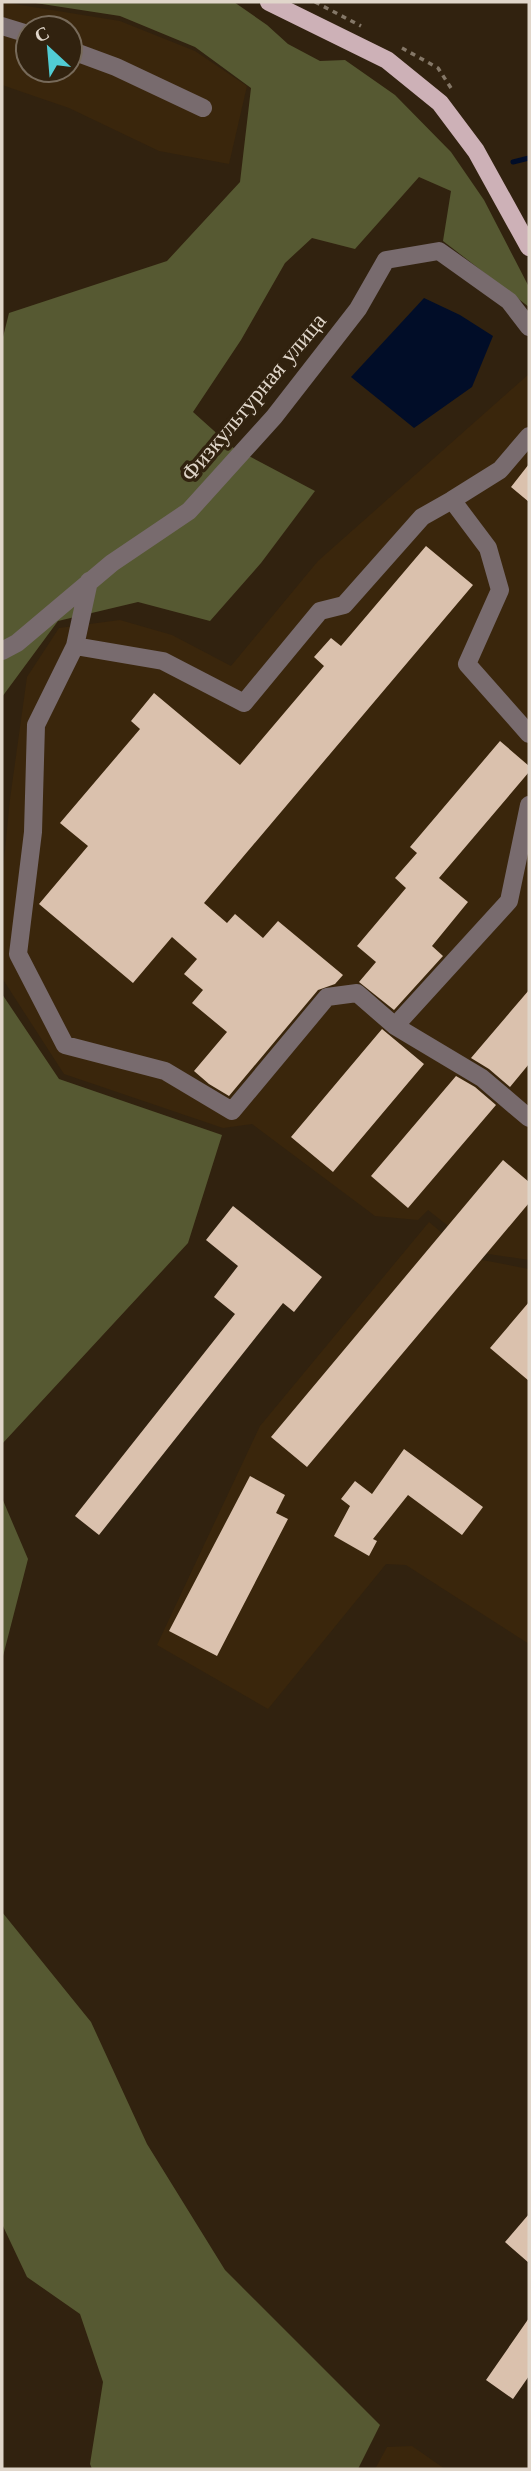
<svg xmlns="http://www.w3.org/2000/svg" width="531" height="2471" font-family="'Libre Baskerville',serif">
<rect width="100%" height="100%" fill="#31220f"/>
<path fill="#3a260c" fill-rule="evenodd" d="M2 2 120 21 195 51 247 86 229 164 159 151 69 108 2 85ZM28 28H70V70H28Z
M529 374V1260L482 1253 428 1210 418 1220 375 1216 252 1124 223 1128 64 1074 2 978V880L10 799 27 677 59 628 120 620 172 635 231 666 318 561Z
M429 1222 472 1258 529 1269V1644L406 1565 386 1564 268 1709 157 1645 260 1426Z
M412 2446 445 2469H375L387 2447Z"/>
<path fill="#565932" d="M29 2H234L267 25 288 44 320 61 345 60 395 95 451 152 484 200 529 287V307L443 241 451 191 419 177 355 249 312 238 285 263 241 340 193 412 232 447 315 491 261 563 210 621 138 602 58 621 2 697V341L9 313 167 261 240 182 251 88 195 47 120 16Z
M2 994 59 1079 222 1135 188 1243 2 1444Z
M2 1498 28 1559 2 1660Z
M2 1912 91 2022 147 2144 225 2270 380 2425 358 2469H92L90 2464 103 2382 80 2314 27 2277 2 2224Z"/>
<path fill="#010d28" d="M424 298 460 315 493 336 472 387 414 428 351 377Z"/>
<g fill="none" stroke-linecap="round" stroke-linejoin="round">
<path stroke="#010d28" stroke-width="5" d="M513 162 529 158"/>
</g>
<path fill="#dac1ad" d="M529 464V502L511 487Z
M426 546 473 585 204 903 227 923 235 914 263 938 278 921 343 975 335 984 318 990 229 1096 209 1084 194 1071 227 1032 192 1003 203 990 184 974 197 959 172 937 133 983 39 904 88 846 60 823 140 729 131 721 154 693 240 765 324 666 314 657 331 638 341 646Z
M500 741 529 766V772L439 878 468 902 432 946 443 956 394 1010 359 982 376 962 357 946 406 888 395 878 417 853 410 847Z
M529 990V1064L510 1087 489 1069 471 1058Z
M382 1029 424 1064 333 1172 291 1137Z
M456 1076 475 1087 496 1105 408 1208 371 1176Z
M503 1160 529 1182V1203L307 1467 271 1437Z
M233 1206 322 1277 294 1312 283 1303 99 1535 75 1516 235 1314 214 1297 238 1266 206 1240Z
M529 1302V1381L490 1348Z
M404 1449 483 1507 462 1535 408 1495 373 1539 377 1541 369 1556 334 1536 350 1506 341 1499 355 1481 372 1494Z
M250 1476 285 1495 276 1513 288 1519 217 1656 169 1631Z
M529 2214V2263L505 2242Z
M529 2318V2376L513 2399 486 2380Z"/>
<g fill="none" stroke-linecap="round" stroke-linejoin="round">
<path stroke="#847767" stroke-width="3.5" stroke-dasharray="5 5" stroke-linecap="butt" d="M315 2 361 26
M402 48 438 68 451 88"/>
<path stroke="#786b6e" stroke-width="18" d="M2 26 28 34
M70 50 116 67 203 108
M529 436 500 470 452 500 488 548 500 590 467 664 529 734
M89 581 75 646 36 725 33 832 18 954 65 1045 165 1071 232 1111 327 997 357 993 395 1026 482 1078 529 1118
M75 646 163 661 244 703 320 611 344 605 422 517 452 500
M2 651 17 643 112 563 189 511 274 417 358 309 386 260 439 251 509 301 529 327
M395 1026 509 901 529 805"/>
<path stroke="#cdb1b7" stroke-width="18" d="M269 2 387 60 440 103 476 151 529 247"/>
</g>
<g text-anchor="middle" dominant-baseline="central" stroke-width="7" stroke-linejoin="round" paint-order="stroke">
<g font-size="23" fill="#e0d6ca" stroke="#31220f">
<text transform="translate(253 397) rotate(-50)">Физкультурная улица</text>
</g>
</g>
<rect width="531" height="2471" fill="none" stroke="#e0d6ca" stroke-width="7"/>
<g transform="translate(49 49) rotate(334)"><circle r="33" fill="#31220f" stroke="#776a5a" stroke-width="2"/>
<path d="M0-5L12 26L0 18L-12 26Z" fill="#51ccd4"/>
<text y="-10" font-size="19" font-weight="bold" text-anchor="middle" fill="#e0d6ca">С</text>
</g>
</svg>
